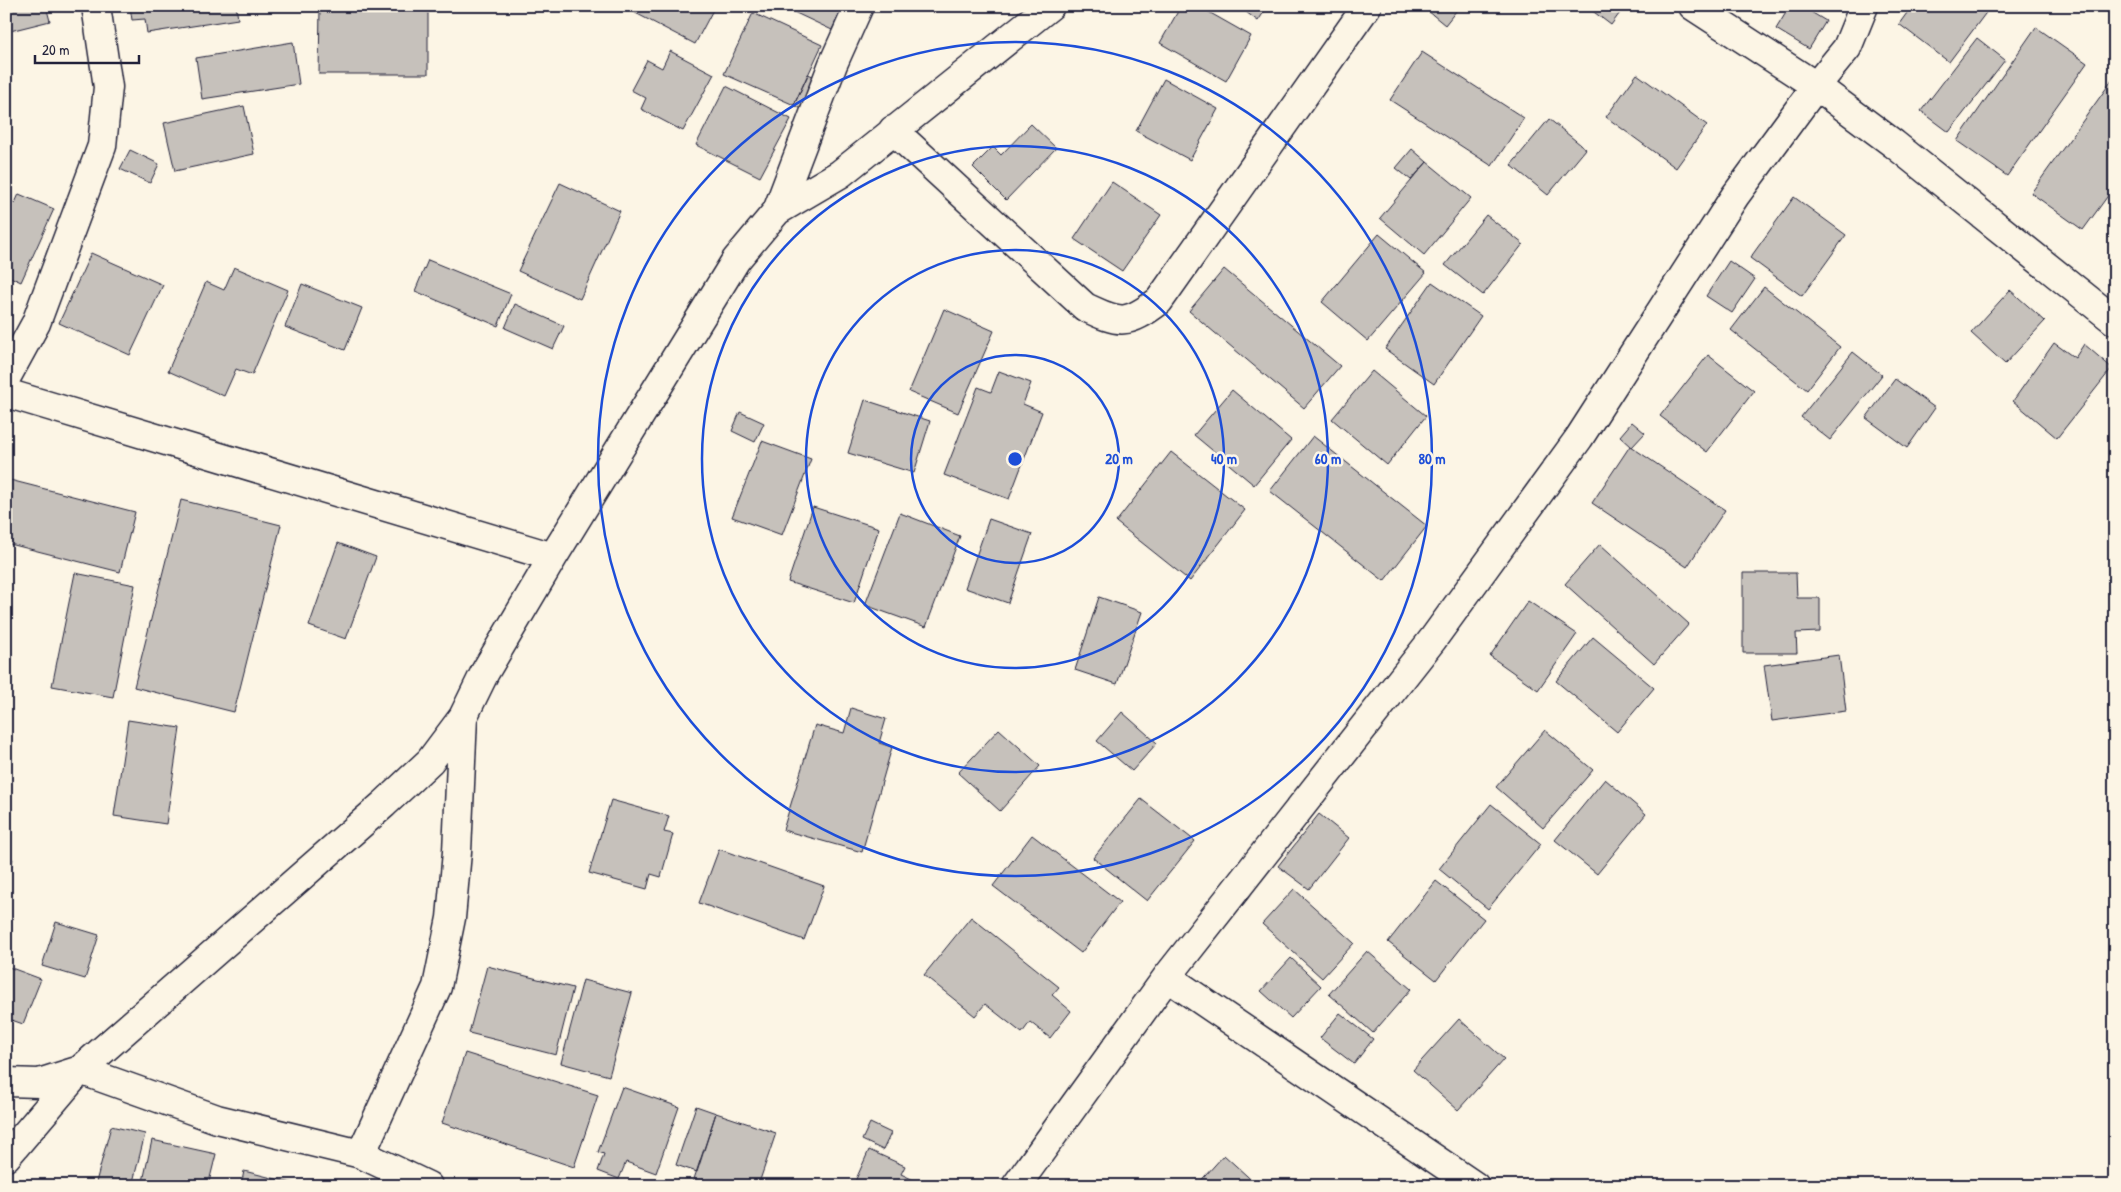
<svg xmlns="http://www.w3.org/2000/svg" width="2121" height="1192" font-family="'Patrick Hand',sans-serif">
<rect width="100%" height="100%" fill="#fcf5e5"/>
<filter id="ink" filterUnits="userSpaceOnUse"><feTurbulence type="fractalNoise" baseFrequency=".02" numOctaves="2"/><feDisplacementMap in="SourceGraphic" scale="10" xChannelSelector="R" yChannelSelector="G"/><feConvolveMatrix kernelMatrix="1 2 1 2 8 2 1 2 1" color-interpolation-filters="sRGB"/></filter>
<g filter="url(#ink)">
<path fill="#c6c1bb" stroke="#22223b" d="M6 6H46L50 21 6 32Z
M130 6H236L238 19 147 33 145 19 132 20Z
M320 6H428V74H319Z
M622 6H715L695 44Z
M781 6H843L832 30Z
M1181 6H1198L1251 36 1226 81 1160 43Z
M1238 6H1268L1258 21Z
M1422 6H1460L1445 25Z
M1586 6H1625L1611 25Z
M1790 6H1801L1826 21 1809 49 1776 29Z
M1912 6H1983L1988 10 1949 62 1899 24Z
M753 13 822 45 794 105 724 74Z
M2036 27 2087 63 2007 176 1957 141Z
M1977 38 2005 60 1949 132 1921 111Z
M293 42 299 84 202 99 196 58Z
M670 51 714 74 683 131 641 109 646 98 631 90 647 60 662 68Z
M1422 52 1524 118 1492 166 1390 100Z
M808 74 825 81 810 113 794 105Z
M1637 74 1707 125 1676 168 1606 117Z
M2115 76V186L2083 230 2031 193Z
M1164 79 1218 109 1190 160 1136 131Z
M726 86 791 119 760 177 696 145Z
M244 106 254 154 175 171 164 123Z
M1549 119 1586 149 1548 195 1511 165Z
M1031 124 1056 148 1006 200 973 167 993 147 1001 155Z
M1412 149 1427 162 1411 180 1396 168Z
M130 150 159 164 150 183 120 169Z
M1427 162 1471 198 1424 255 1380 218Z
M1112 182 1161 215 1122 271 1074 239Z
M560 183 620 211 580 299 518 271Z
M19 194 54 209 21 282 6 275V199L15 203Z
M1794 197 1846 235 1802 296 1750 258Z
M1486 215 1523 244 1483 295 1445 265Z
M1379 234 1426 273 1368 341 1322 302Z
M91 253 163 285 130 355 59 323Z
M428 260 511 294 498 326 415 291Z
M1729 261 1755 279 1732 313 1706 296Z
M234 267 288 290 252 375 236 369 224 396 168 371 206 282 224 290Z
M1224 269 1340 366 1304 408 1189 311Z
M1432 282 1481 316 1434 384 1385 349Z
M302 284 362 308 345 350 285 327Z
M1764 287 1840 347 1807 390 1731 330Z
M2010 290 2045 321 2005 364 1971 333Z
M515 304 564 326 553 349 505 328Z
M944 309 994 331 958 413 909 392Z
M2054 343 2075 358 2084 344 2112 368 2057 438 2013 401Z
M1853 352 1882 375 1830 440 1801 417Z
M1708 355 1754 391 1707 452 1660 416Z
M999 371 1031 383 1023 404 1042 412 1009 499 944 475 978 387 991 392Z
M1372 371 1426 416 1387 465 1332 419Z
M1895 379 1935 408 1907 448 1866 418Z
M1232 390 1291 440 1254 485 1194 435Z
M865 400 930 421 914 473 848 453Z
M740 412 764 423 755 442 732 431Z
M1632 422 1645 433 1632 447 1620 436Z
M1313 436 1427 526 1384 581 1270 491Z
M762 441 811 459 782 535 732 517Z
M1630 446 1725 510 1687 567 1592 503Z
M1171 452 1245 510 1190 581 1116 522Z
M6 479 135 512 120 572 6 543Z
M181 500 281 525 234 712 134 687Z
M813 507 879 528 854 603 788 582Z
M900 513 960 536 926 627 865 605Z
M989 519 1032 534 1008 603 965 588Z
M338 543 376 557 346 639 309 626Z
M1600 544 1689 624 1654 664 1565 584Z
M75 573 135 585 113 697 52 686Z
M1743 573H1796L1797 598H1820V632L1796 633 1797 653H1743Z
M1099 597 1142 612 1117 684 1075 670Z
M1528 601 1577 634 1538 690 1490 656Z
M1593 637 1654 688 1617 732 1556 681Z
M1839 655 1846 711 1772 721 1764 665Z
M851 708 886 719 879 743 892 747 862 852 783 830 815 725 844 733Z
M1122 712 1157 743 1132 771 1097 741Z
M128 720 180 728 166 824 114 816Z
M999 729 1040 766 1000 811 958 773Z
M1545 730 1593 770 1543 828 1496 787Z
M1605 779 1646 814 1597 874 1555 840Z
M1141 799 1195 841 1147 901 1093 858Z
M611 800 669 816 664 832 673 834 661 877 651 874 647 889 589 873Z
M1491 804 1541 844 1488 909 1439 869Z
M1319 814 1349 838 1309 889 1278 866Z
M1032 835 1120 902 1081 953 993 886Z
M719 849 824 886 804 940 699 903Z
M6 858 13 859 6 892Z
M1436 881 1484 919 1436 980 1388 942Z
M1294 889 1354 943 1322 978 1262 924Z
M971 917 1059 987 1052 995 1071 1011 1050 1038 1030 1022 1022 1033 985 1004 975 1016 924 975Z
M56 922 99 935 85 979 42 966Z
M1367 951 1411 989 1373 1033 1329 994Z
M1291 958 1321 986 1291 1018 1261 991Z
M6 966 41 979 23 1024 6 1018Z
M487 966 573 988 556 1055 469 1033Z
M583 980 632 993 609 1076 561 1063Z
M1340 1013 1373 1039 1354 1064 1320 1038Z
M1459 1019 1504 1059 1458 1110 1413 1070Z
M465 1053 598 1095 574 1167 442 1123Z
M622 1087 679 1107 656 1173 626 1162 619 1179 598 1171 604 1154 598 1152Z
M696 1106 716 1113 697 1172 676 1165Z
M716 1113 776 1133 758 1186H705L693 1182Z
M870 1123 891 1133 883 1150 862 1140Z
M111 1126 145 1134 132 1186H95Z
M152 1140 216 1154 208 1186H142Z
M869 1150 905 1166 901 1174 926 1186H853Z
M1224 1155 1258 1186H1196Z
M244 1171 304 1186H241Z"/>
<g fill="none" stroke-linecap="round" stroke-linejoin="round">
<g stroke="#22223b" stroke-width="31">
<path id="street" d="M1693 6 1816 86 1894 144 2115 321
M893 130 1085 307C1121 324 1127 325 1159 301L1367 6
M777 211 833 64 859 6
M6 378 36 323 102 146 108 87 96 6
M6 393 553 557
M1167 977 1475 1186
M6 1082 39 1083 80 1070 384 804 430 761 463 717 485 672 553 557 736 260 777 211 840 174 1050 6
M361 1154 437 987 451 918 457 852 463 717
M6 1157 80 1070 217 1119 361 1154 428 1186
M1016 1186 1167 977 1433 639 1579 438 1735 196 1816 86 1847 48 1864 6"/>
</g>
<use href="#street" stroke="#fcf5e5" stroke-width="28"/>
</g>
</g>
<g fill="none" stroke="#1d4ed8" stroke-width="2.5">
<circle cx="1015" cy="459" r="104"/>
<circle cx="1015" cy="459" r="209"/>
<circle cx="1015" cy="459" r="313"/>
<circle cx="1015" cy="459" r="417"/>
</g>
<circle cx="1015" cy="459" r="8" fill="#1d4ed8" stroke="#fcf5e5" stroke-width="2.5"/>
<g font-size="15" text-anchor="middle" font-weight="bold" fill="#1d4ed8" stroke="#fcf5e5" stroke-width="5" stroke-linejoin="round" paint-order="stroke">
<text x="1119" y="464">20 m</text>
<text x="1224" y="464">40 m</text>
<text x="1328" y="464">60 m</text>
<text x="1432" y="464">80 m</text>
</g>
<rect width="2121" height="1192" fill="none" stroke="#fcf5e5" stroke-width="25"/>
<rect x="12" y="12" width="2096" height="1167" fill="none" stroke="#22223b" stroke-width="2" filter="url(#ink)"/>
<path d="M35 55v8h104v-8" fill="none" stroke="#22223b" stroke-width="2.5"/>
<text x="42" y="55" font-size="15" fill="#22223b" stroke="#fcf5e5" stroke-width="4" paint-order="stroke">20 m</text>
</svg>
